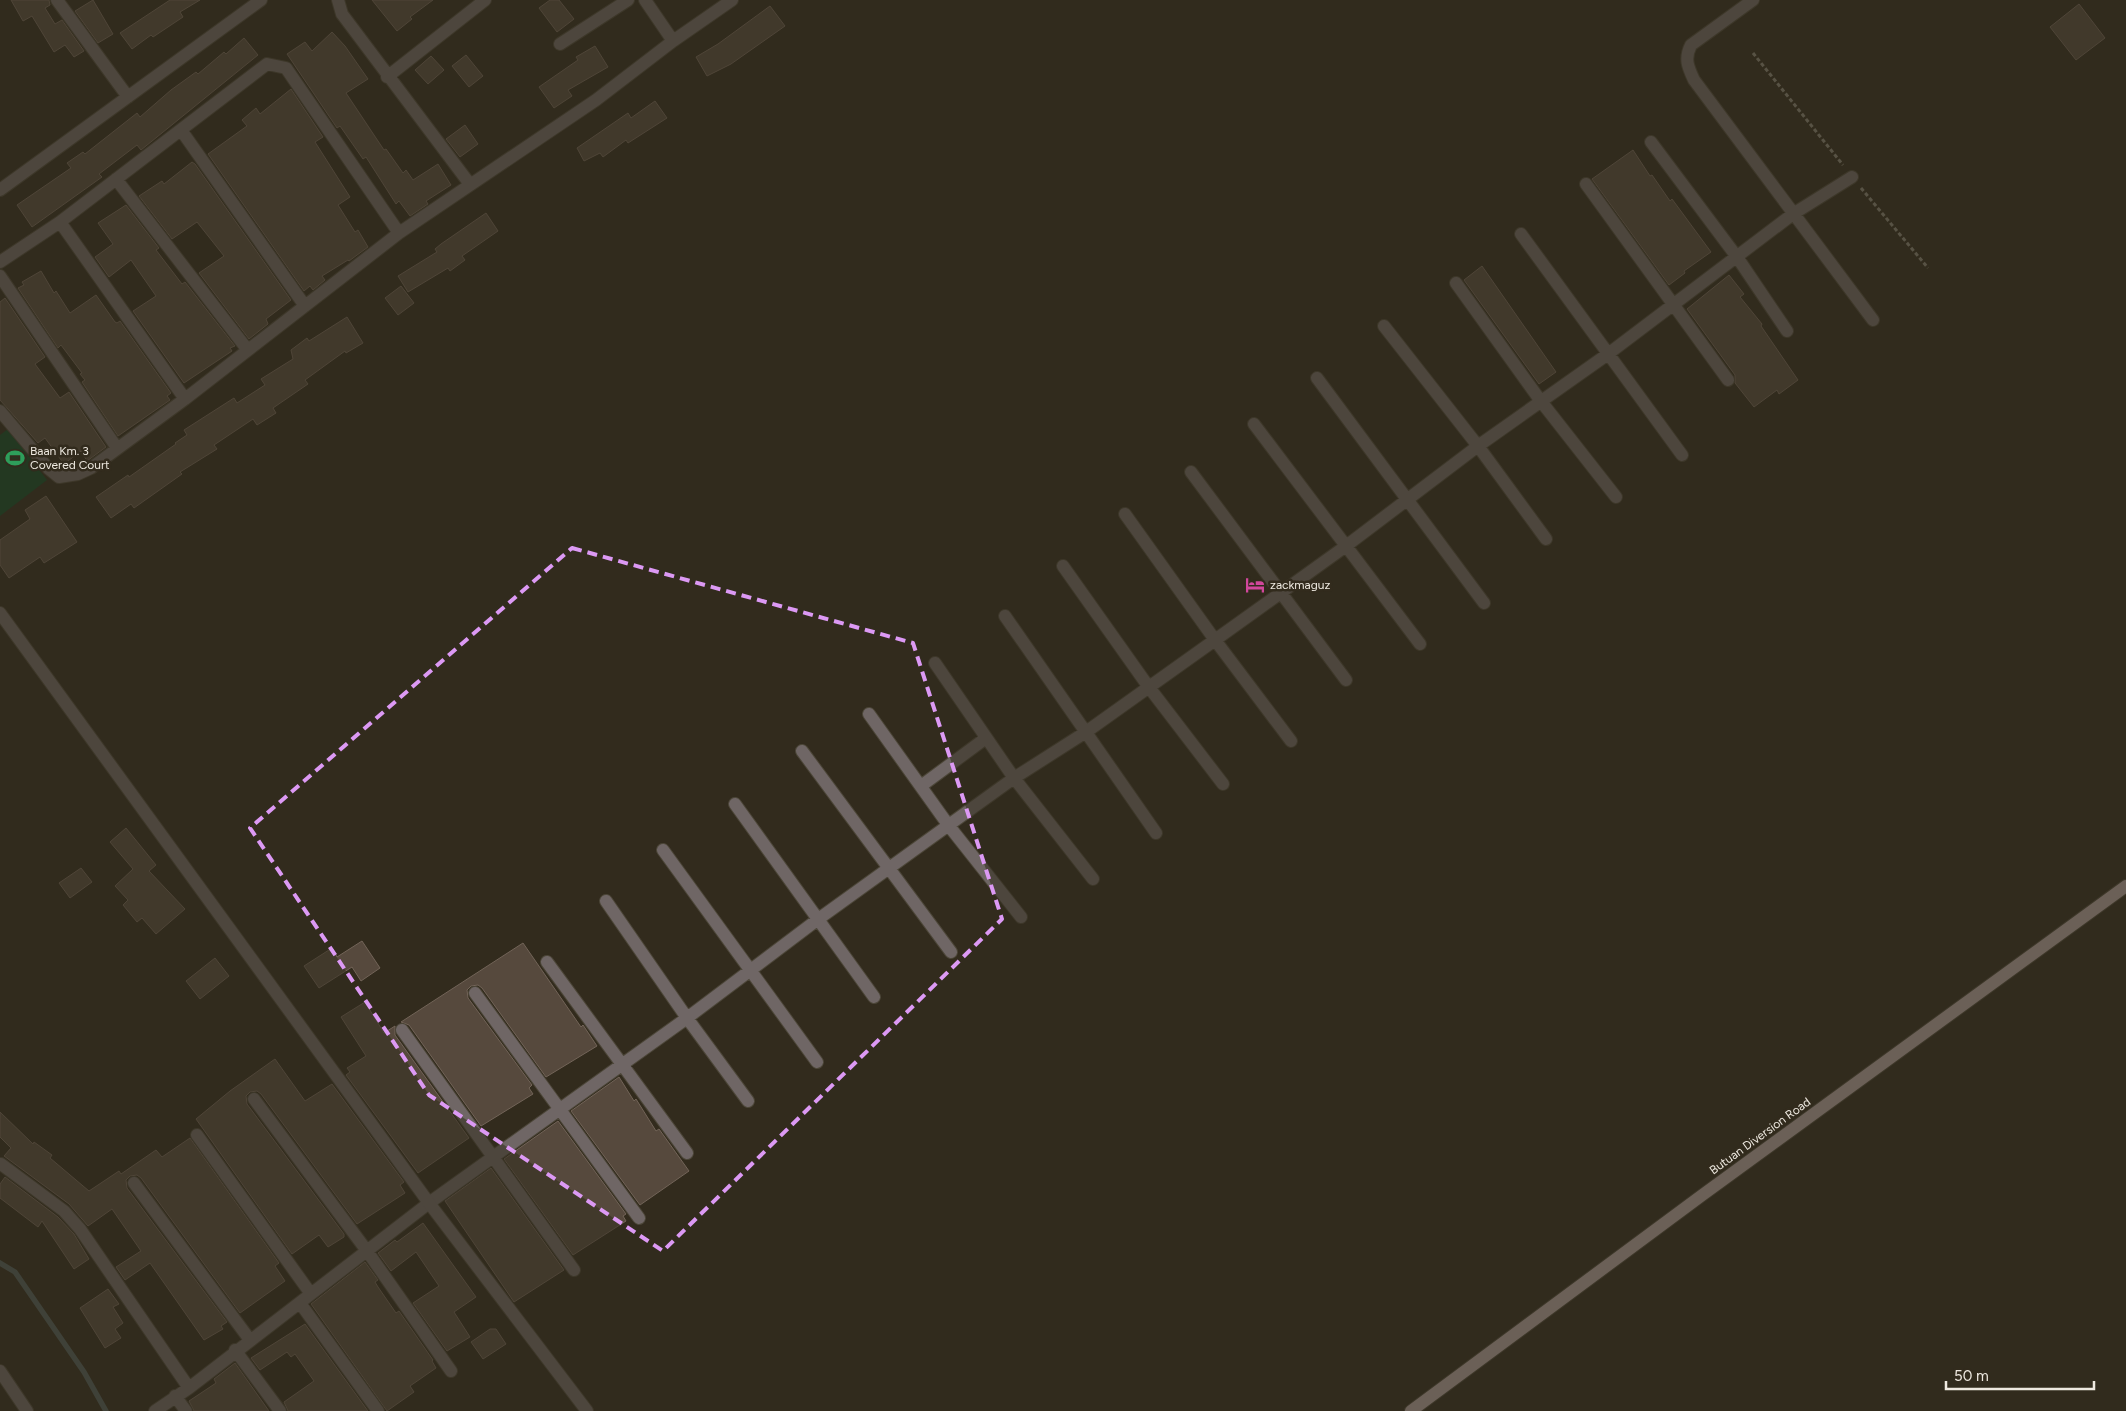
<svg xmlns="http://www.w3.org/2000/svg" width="2126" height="1411" font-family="Figtree,sans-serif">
<rect width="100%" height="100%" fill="#322b1d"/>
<path fill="#124727" d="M8 429 47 480 0 516V435Z"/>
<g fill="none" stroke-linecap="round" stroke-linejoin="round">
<path stroke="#505c5a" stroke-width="5.5" d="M0 1263 15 1272 84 1372 106 1411"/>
</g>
<path fill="#56493d" stroke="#726458" d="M11 0H49L50 5 45 8 55 24 62 20 84 51 74 57 65 45 54 52 32 16 23 21Z
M93 0 113 34 98 43 75 11Z
M170 0H200L180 12 183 17 153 37 151 35 132 49 120 33Z
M372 0H433L410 17 412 19 397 31Z
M550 0H559L574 19 557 32 539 8Z
M2079 4 2105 38 2076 60 2050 27Z
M770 6 785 26 731 64 707 76 696 57 718 44Z
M332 32 345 46 368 79 346 93 384 150 386 149 403 173 406 170 413 180 438 164 451 185 426 201 428 204 410 216 399 201 396 204 366 157 363 159 340 126 337 128 287 54 305 42 312 51Z
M244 38 258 55 141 150 137 145 99 174 102 177 32 227 17 205 71 168 67 163 83 152 85 154 137 113 140 117 171 90 196 72 198 74 224 52 226 54Z
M595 46 608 67 568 90 572 96 554 108 539 87 578 60 576 57Z
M466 55 483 76 469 87 452 66Z
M431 56 444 70 428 84 415 70Z
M291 89 323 137 315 142 350 197 338 205 355 232 358 230 368 247 349 261 348 260 322 276 325 280 313 290 310 286 304 291 208 154 247 126 242 120 256 108 260 114Z
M655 101 667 118 628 143 626 140 603 157 600 153 584 161 577 148 628 113 631 118Z
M465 125 478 144 460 157 446 139Z
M1633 150 1650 176 1652 175 1670 201 1672 199 1711 252 1684 271 1685 273 1669 285 1592 179Z
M192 162 195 164 291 300 266 319 268 324 249 339 199 273 224 256 197 222 172 239 139 196 162 181 164 184Z
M126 205 159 248 156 250 182 284 185 282 235 346 230 348 232 351 184 383 133 311 156 296 131 260 109 277 95 257 113 244 98 223Z
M486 213 498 231 462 256 465 260 450 271 448 268 408 292 398 276 437 252 435 249 441 244Z
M1482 266 1556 372 1539 384 1464 280Z
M41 271 54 293 56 291 70 313 96 295 115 322 117 323 120 321 171 393 167 396 170 400 118 436 82 382 85 380 80 374 82 373 61 345 58 348 18 288 24 285 22 282Z
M1729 275 1744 294 1740 297 1762 324 1761 326 1798 380 1779 394 1777 390 1754 407 1735 383V375L1687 309Z
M401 286 414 303 398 315 385 298Z
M5 298 45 357 35 364 60 398 69 392 106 447 87 461 81 451 64 464 45 438 38 443 0 400V302Z
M347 317 363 343 346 353 345 351 305 380 308 384 273 408 276 413 257 425 253 419 214 445 217 449 180 472 182 474 134 508 131 504 111 518 96 497 128 475 129 477 176 444 175 443 187 435 184 430 234 398 237 403 265 385 261 379 293 359 291 350 307 338 309 341Z
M46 496 77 542 44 563 40 557 9 578 0 565V540L30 519 25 510Z
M126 828 156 865 149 871 185 909 156 934 142 918 137 922 123 905 128 900 115 886 133 869 110 842Z
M81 868 92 882 70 898 59 883Z
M362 941 380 968 361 981 352 967 319 988 304 966 332 948 337 957Z
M523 943 581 1027 583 1025 597 1046 546 1077 482 988 478 985 471 986 467 990 468 998 532 1085 529 1088 533 1094 481 1126 409 1025 401 1022Z
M215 958 229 976 200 999 186 981Z
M365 1002 384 1033 395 1026V1035L469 1138 418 1173 346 1075 350 1072 347 1068 366 1056 341 1017Z
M275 1059 305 1101 332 1084 404 1182 400 1185 405 1193 357 1224 261 1094 257 1091 250 1092 246 1096 247 1104 344 1234V1237L328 1247 319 1235 292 1254 196 1119 230 1091Z
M619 1077 634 1101 636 1099 656 1131 659 1129 689 1171 640 1205 571 1111Z
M0 1112 33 1144 34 1142 52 1155 50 1158 89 1191 119 1171 121 1174 156 1150 162 1157 190 1138 279 1263 275 1266 285 1281 240 1313 141 1178 137 1175 130 1176 126 1180 127 1188 227 1322 221 1326 223 1329 204 1340 150 1263 125 1280 116 1267 141 1251 112 1209 88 1226 69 1204 4 1156 11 1148 0 1137Z
M558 1121 626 1214 623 1216 626 1221 573 1255 504 1159Z
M491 1168 564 1270 514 1302 445 1201Z
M5 1177 58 1217 74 1234 89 1259 74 1269 42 1221 38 1227 0 1198V1184Z
M423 1223 476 1297 454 1312 470 1337 447 1351 413 1303 439 1286 416 1252 391 1271 378 1253 395 1240 397 1242Z
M365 1262 378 1280 375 1282 378 1287 396 1313 399 1311 433 1360 432 1361 436 1368 410 1386 414 1392 387 1411 311 1304Z
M108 1289 119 1304 113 1307 123 1323 115 1329 121 1338 105 1348 80 1308Z
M305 1324 368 1411H288L284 1402 314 1381 295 1354 291 1357 287 1352 260 1370 251 1358Z
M490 1329H496L506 1344 483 1359 471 1342Z
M235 1363 269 1411H194L189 1401 216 1383 214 1379Z"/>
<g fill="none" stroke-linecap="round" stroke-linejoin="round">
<g stroke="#4c4638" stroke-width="14">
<path id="minor" d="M57 0 128 97
M338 0 342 14 469 183
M1753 0 1691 45C1684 59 1688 67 1694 80L1873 320
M673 41 732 0
M560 44 628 0
M387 77 485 0
M181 130 305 306
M1651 142 1737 257 1787 331
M116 179 247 349
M1586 184 1728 380
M0 190 261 0
M60 222 185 399
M1521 234 1682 455
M0 262 60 222 267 64 286 68 399 233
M0 276 117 448
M1456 283 1540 400 1616 497
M1384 326 1478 446 1546 539
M1317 378 1484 603
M0 411 48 468 59 477 78 474 91 468 185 399 399 233 596 100 673 41 645 0
M1254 424 1420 644
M1191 472 1346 680
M1125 514 1215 640 1291 741
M1063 566 1148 686 1223 784
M1005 616 1156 833
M935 663 1014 778 1093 879
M869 714 949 826 1021 917
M802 751 951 952
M921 786 986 738
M735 804 874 997
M663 850 817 1062
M606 901 687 1018 748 1101
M547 962 687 1153
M475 993 639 1218
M402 1030 574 1270
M254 1099 367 1251 451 1371
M197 1135 311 1294
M1 1164 64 1211 80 1229 189 1388
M134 1183 250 1340
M300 1303 378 1411
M235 1350 280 1411
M0 1371 27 1411
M175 1396 186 1411
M155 1411 189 1388 429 1203 687 1018 817 920 1014 778 1086 732 1215 640 1346 546 1478 446 1608 354 1793 214 1852 177"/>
</g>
<g stroke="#4c4638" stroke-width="14">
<path id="tertiary" d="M0 613 429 1203 587 1411"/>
</g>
<g stroke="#4c4638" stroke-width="14">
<path id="primary" d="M1411 1411 1701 1196 2126 886"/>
</g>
<path stroke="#868074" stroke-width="3" stroke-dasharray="4 2.5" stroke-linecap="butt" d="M1753 53 1843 165
M1861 188 1928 268"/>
<use href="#minor" stroke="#6f6665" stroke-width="12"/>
<use href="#tertiary" stroke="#6f6665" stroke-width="12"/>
<use href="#primary" stroke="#b29f9e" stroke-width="12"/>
</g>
<path d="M0 0H2126V1411H0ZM572 548 913 643 1002 919 663 1251 429 1095 250 828Z" fill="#322b1d" fill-opacity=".55" fill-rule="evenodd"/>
<path fill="none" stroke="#dc99f4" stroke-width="4" stroke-dasharray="10 6" stroke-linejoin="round" d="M572 548 913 643 1002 919 663 1251 429 1095 250 828Z"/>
<defs>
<g id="stadium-bare" transform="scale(1.5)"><path d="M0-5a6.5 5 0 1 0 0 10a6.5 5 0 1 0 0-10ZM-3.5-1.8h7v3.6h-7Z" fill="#2e9e5b" stroke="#322b1d" stroke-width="2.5" paint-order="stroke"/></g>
<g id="hotel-bare" transform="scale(1.5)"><path d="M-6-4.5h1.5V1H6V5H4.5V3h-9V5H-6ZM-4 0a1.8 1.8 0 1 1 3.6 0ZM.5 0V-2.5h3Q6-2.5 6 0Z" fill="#d1479c" stroke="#322b1d" stroke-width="2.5" paint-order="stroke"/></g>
</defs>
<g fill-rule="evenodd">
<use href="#stadium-bare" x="15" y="458"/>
<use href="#hotel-bare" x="1255" y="585"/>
</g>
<g text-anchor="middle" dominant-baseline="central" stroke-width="5" stroke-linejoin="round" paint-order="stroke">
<g font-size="12" fill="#eee9e0" stroke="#322b1d" text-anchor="start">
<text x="30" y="451">Baan Km. 3<tspan x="30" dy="14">Covered Court</tspan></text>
<text x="1270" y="585">zackmaguz</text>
</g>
<g font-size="12" fill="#eee9e0" stroke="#322b1d">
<text transform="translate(1760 1136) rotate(-36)">Butuan Diversion Road</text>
</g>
</g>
<path d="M1946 1381v8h148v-8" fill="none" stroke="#eee9e0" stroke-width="2.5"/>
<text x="1954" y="1381" font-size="15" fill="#eee9e0" stroke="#322b1d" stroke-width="4" paint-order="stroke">50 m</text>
</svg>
